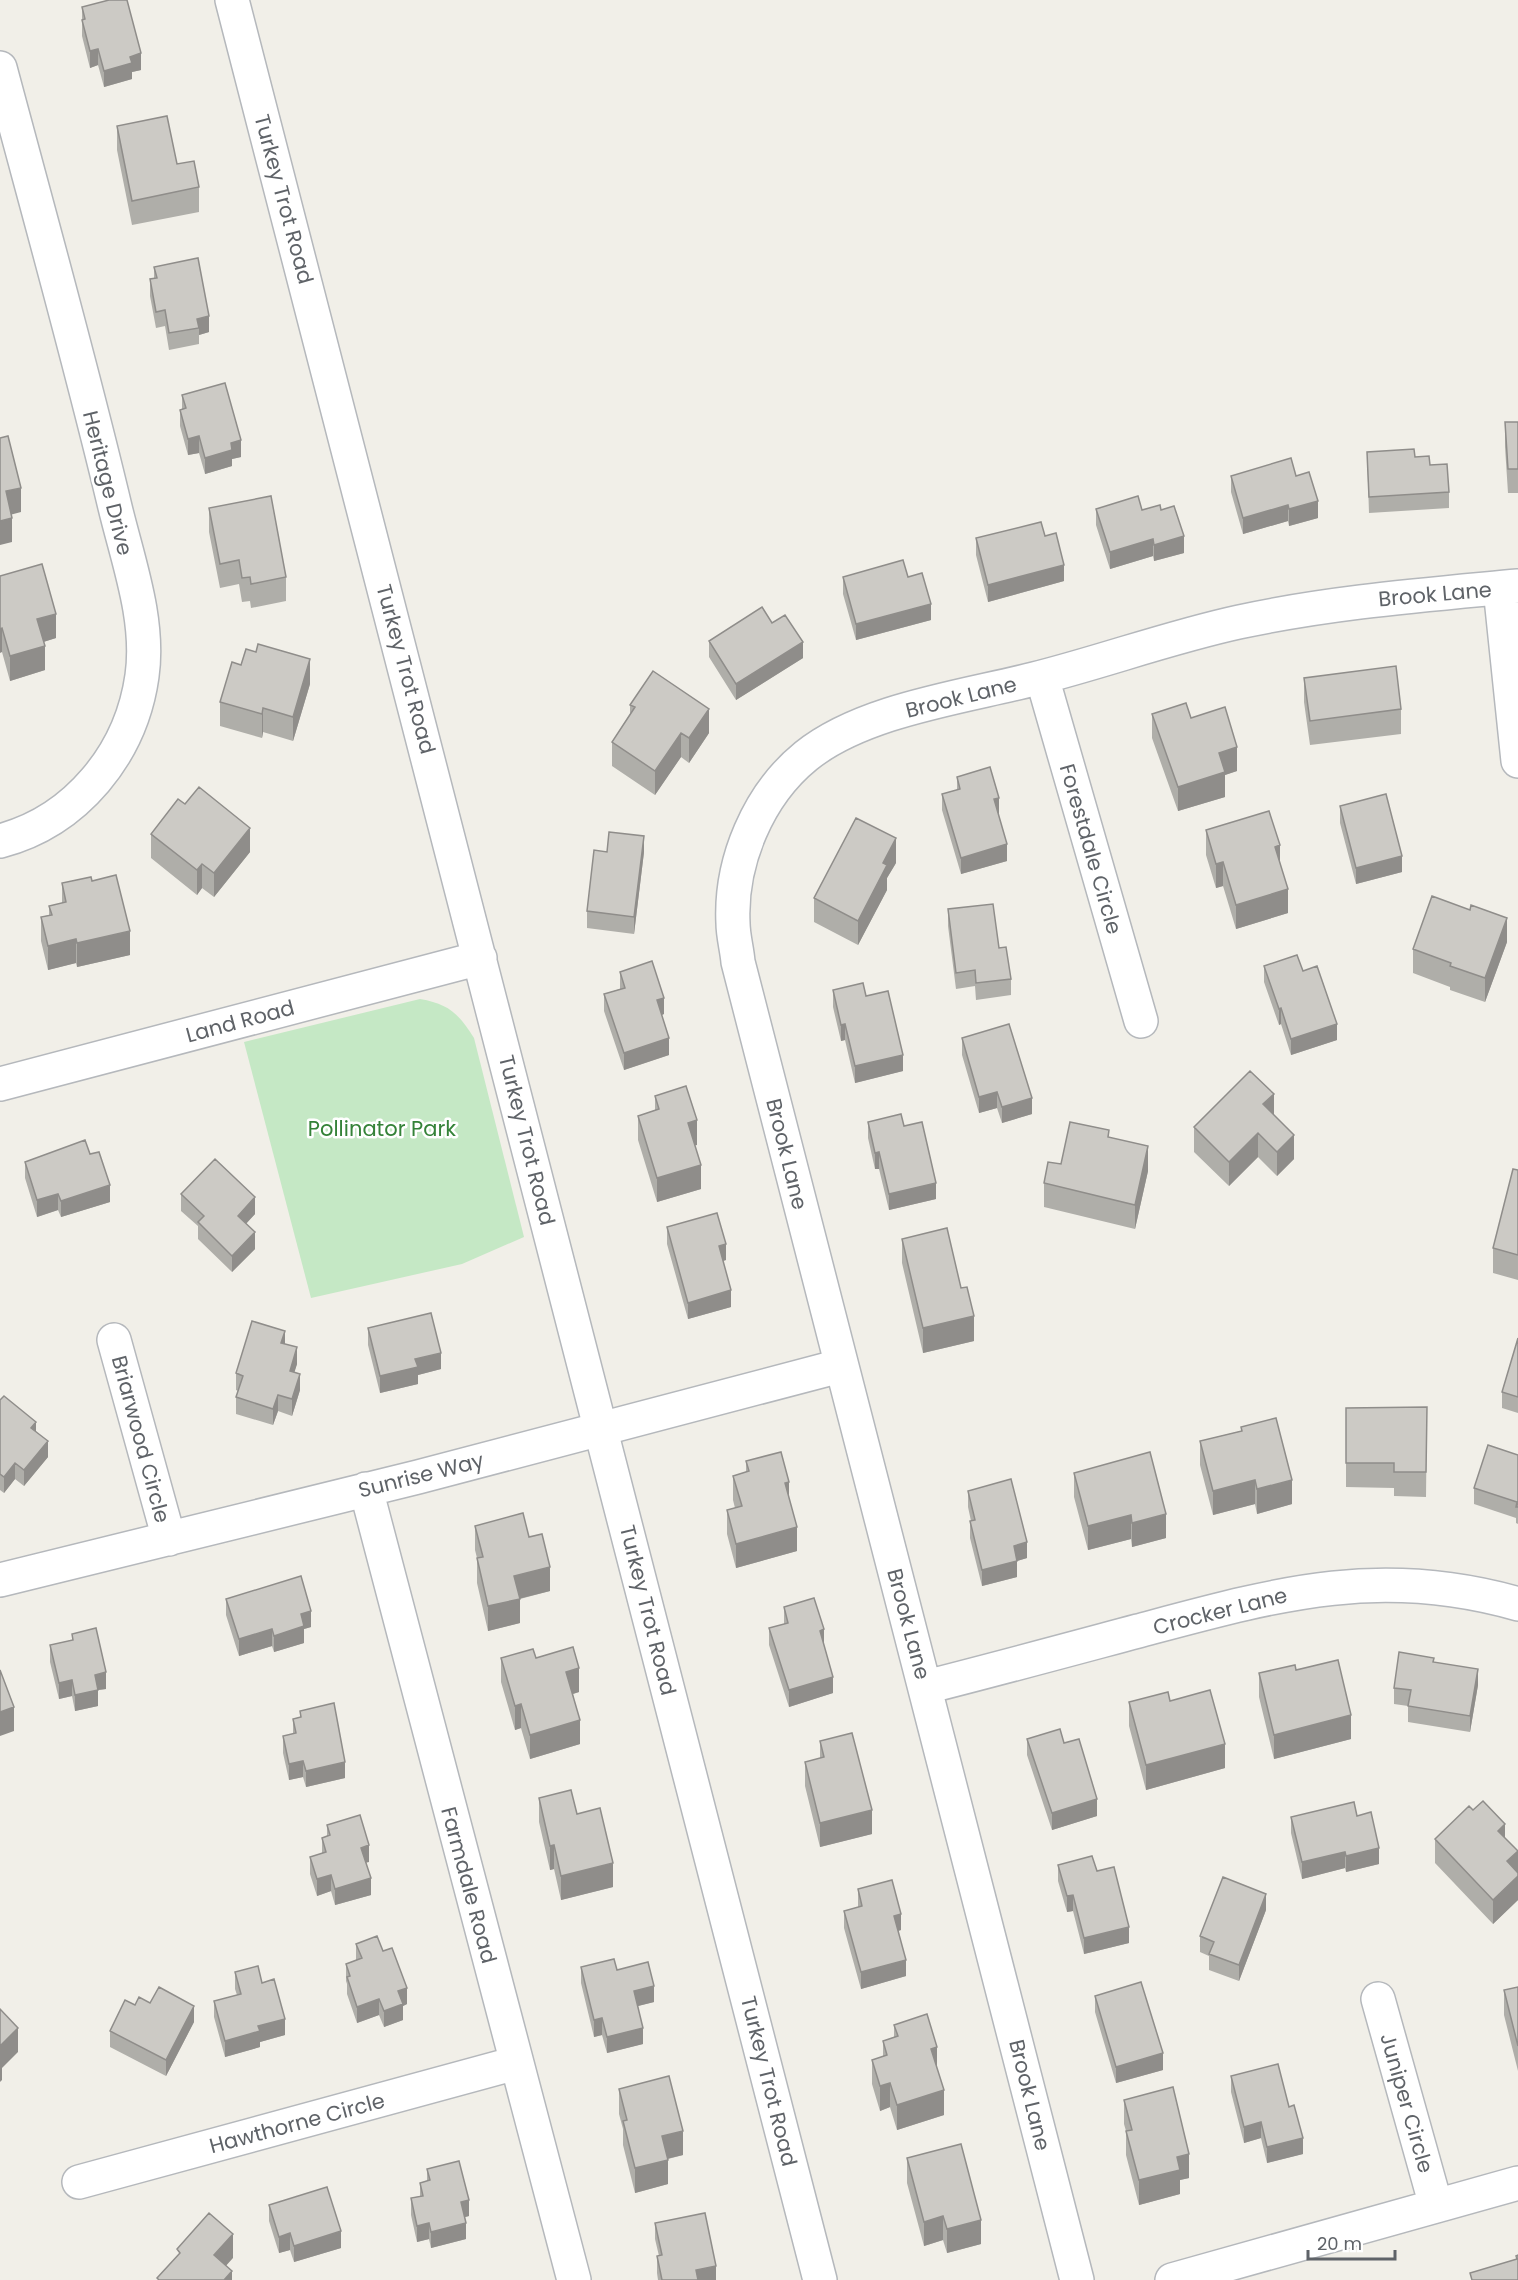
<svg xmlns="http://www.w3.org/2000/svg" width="1518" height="2280" font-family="Poppins,sans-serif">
<rect width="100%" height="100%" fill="#f1efe8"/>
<path fill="#c5e8c5" d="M420 999C449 1004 459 1014 474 1038L524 1237 462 1264 311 1298 244 1042Z"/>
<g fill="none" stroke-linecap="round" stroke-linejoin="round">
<g stroke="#b5b8bc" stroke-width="36">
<path id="minor" d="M0 68C39 214 80 360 115 507 128 561 150 620 142 676 131 754 76 821 0 841
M1500 588 1518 761
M1042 677 1141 1021
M114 1340 169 1539
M366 1489 574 2280
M0 1580 418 1477 840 1366
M926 1687C997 1669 1067 1650 1138 1631 1273 1595 1378 1564 1518 1604
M1378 1999 1436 2206
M79 2182 516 2063
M1077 2280 738 962C737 949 733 936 733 923 730 862 758 795 806 756 863 710 963 697 1034 679 1102 662 1170 637 1239 622 1332 602 1424 595 1518 586
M1172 2280 1518 2183"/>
</g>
<g stroke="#b5b8bc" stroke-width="36">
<path id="tertiary" d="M232 0 820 2280
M0 1084 480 958"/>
</g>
<use href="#minor" stroke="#fff" stroke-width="33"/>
<use href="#tertiary" stroke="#fff" stroke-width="33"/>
</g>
<path fill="#afaea9" d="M82 7 141 70 132 72V79L104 87 98 65 90 68 82 36Z
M117 126 177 164 199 187V212L132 225 117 150Z
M154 267 209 332 199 335V344L169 350 165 326 156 328 150 296V279L154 278Z
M182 395 241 457 232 459V466L205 474 199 453 188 455 180 426V410L182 409Z
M1505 422H1518V493H1508L1505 447Z
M1367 452 1415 457 1430 465 1449 492V508L1369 513Z
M1231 476H1296L1318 518 1289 526 1288 521 1243 534 1231 492Z
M209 508 286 577V601L251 608 250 601 242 602 239 584 220 588 209 532Z
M1096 509 1161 510 1184 553 1154 561 1153 556 1110 569 1096 525Z
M1045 536 1064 581 988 602 976 555V538Z
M0 576 56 638 43 642 45 670 10 681 2 652Z
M843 577H908L931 620 856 640 843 594Z
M772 623 803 658 736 700 709 657V641Z
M1304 678 1401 709V734L1310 745 1304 702Z
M310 684 293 741 263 732 262 738 220 726V702Z
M630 705 709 733 689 763 681 757 655 795 612 766V742L630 714Z
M1152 714 1191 718 1237 771 1225 775V797L1178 811 1152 738Z
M957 777 999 814H998L1007 861 961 874 942 810V794L957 790Z
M185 804 250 852 214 897 202 888 197 895 151 858V834Z
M1340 806 1402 872 1356 884 1340 823Z
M1206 830 1280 863 1288 913 1236 929 1223 886 1216 888 1206 855Z
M644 852 634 934 587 928V911Z
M896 863 887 878V890L858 945 814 922V898Z
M92 881 130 955 77 967 76 963 48 970 41 941V917L49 915V906L62 903V883Z
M948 909 999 948 1011 979V995L976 1000 975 986 956 989 948 926Z
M1507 942 1485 1002 1450 990V987L1413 973V949Z
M1264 966 1337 1040 1291 1055 1281 1024 1279 1025 1264 982Z
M620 972 664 1014 661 1015 669 1055 624 1070 604 1011V994L620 989Z
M833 990 866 996 903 1071 855 1083 845 1040 841 1041 833 1007Z
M962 1038 1032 1114 1002 1123 997 1108 979 1113 962 1055Z
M655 1096 697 1145H695L701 1189 657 1202 638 1140V1116L655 1110Z
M1274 1115 1294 1159 1277 1176 1258 1157 1229 1186 1194 1152V1127Z
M868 1122 904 1126 936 1199 889 1210 879 1169H875L868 1138Z
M1109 1138 1148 1171 1135 1229 1044 1207V1183L1061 1164Z
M25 1162 110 1202 61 1217 58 1210 37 1217 25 1178Z
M1518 1170V1280L1493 1273V1248Z
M181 1194 255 1214 246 1224 255 1249 232 1272 198 1239V1226L181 1211Z
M667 1227 726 1260 723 1261 731 1307 688 1319 667 1244Z
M902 1239 961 1288 974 1341 923 1353 902 1263Z
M368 1328 441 1369 418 1375V1384L380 1393 368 1345Z
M1518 1338V1413L1502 1408V1392Z
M285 1344 297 1364 294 1372 300 1390 292 1416 278 1411 273 1425 236 1414V1397L238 1391 236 1390V1373Z
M0 1400 36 1431 48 1457 24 1486 15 1479 4 1493 0 1490Z
M1427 1407 1426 1497 1394 1496V1488L1346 1487V1408Z
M1241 1427 1292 1504 1257 1514 1255 1504 1213 1515 1200 1465V1441L1241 1431Z
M1518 1455V1524L1516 1523V1518L1474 1504V1488Z
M746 1461 789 1498 797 1551 736 1568 727 1534V1510L735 1508 733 1500V1476L746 1472Z
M1074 1473 1166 1538 1132 1547 1131 1539 1088 1550 1074 1497Z
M968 1491 1027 1558 1017 1561V1577L982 1586 970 1538V1521H971L968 1507Z
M475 1526 529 1537 550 1591 520 1599V1623L488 1631 477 1583V1558L475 1550Z
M226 1599 311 1627 304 1629V1643L274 1652 272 1646 239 1656 226 1615Z
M784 1607 833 1693 789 1707 769 1645V1628L784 1624Z
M72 1634 106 1689 98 1690V1706L75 1711 72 1696 59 1699 50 1662V1645L72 1640Z
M501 1658H536L579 1692 573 1694 580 1744 530 1759 521 1728 515 1730 501 1682Z
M1434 1662 1478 1685 1470 1732 1408 1722V1706L1394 1704V1688Z
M1296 1670 1351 1739 1274 1759 1259 1697V1673Z
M1170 1701 1225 1768 1146 1790 1129 1726V1702Z
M300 1711 345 1778 306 1787 303 1777 289 1780 283 1753V1736L293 1734V1719L300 1717Z
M1027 1739 1064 1743 1097 1816 1052 1830 1027 1755Z
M820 1741 872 1834 820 1847 805 1786V1762L820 1758Z
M539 1798 577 1814 613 1887 561 1900 554 1869 550 1870 539 1822Z
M1473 1810 1505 1838 1518 1851V1900L1493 1924 1435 1863V1839Z
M1357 1816 1379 1864 1346 1872 1345 1868 1302 1879 1291 1833V1817Z
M327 1825 369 1862H366L371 1895 335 1905 331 1891 317 1896 310 1874V1857L322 1854V1838L327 1836Z
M1058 1865 1097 1871 1129 1943 1084 1954 1073 1911 1067 1912 1058 1881Z
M858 1889 901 1930 898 1931 906 1976 861 1989 844 1928V1911L858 1907Z
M1266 1910 1239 1981 1209 1970V1956L1200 1952V1936Z
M356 1944 383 1951 407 2004 403 2006V2020L384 2027 379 2015 357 2023 347 1994V1984L346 1981V1964L356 1960Z
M581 1967 617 1970 654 2002 638 2006 643 2044 607 2053 602 2035 594 2037 581 1983Z
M235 1972 262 1983 285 2035 260 2042V2047L225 2057 214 2017V2001L237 1995 235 1989Z
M1518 1987V2071L1504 2015V1990Z
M1095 1996 1163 2070 1116 2083 1095 2012Z
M135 2005 194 2022 166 2076 110 2047V2031Z
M894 2025 937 2068 944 2115 897 2130 890 2107 880 2111 872 2084V2060L883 2057V2041L894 2037Z
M1231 2076 1289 2107 1303 2154 1267 2163 1261 2138 1244 2143 1231 2092Z
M619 2089 683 2155 668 2159V2184L635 2193 623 2145V2129L619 2114Z
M1124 2100 1189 2178 1180 2180V2194L1139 2205 1126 2155V2131L1124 2124Z
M907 2158 981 2244 947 2253 943 2240 924 2246 907 2183Z
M427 2169 469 2216 465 2217 466 2239 431 2248 429 2239 417 2242 411 2215V2198L420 2196V2183L427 2181Z
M269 2205 341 2248 294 2262 290 2250 279 2253 269 2221Z
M655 2223 716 2280H658L657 2273V2256H659L655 2239Z"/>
<path fill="#8f8d8a" d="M98 49V65L90 68V51Z
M141 53V70L132 72V79L104 87V71L130 57Z
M209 316V332L199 335V328L197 319Z
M199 436V453L188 455V439Z
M241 440V457L232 459V466L205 474V458L231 443Z
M21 488V512L6 516V491Z
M1318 501V518L1289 526V509Z
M1288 505V521L1243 534V518Z
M12 518V542L0 545V521Z
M1184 536V553L1154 561V545Z
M1153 539V556L1110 569V552Z
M1064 565V581L988 602V585Z
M931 604V620L856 640V624Z
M56 614V638L37 644V619Z
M2 628V652L0 653V629Z
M803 642V658L736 700V684Z
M45 646V670L10 681V656Z
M310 659V684L293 741V717Z
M263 708V732L262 738V714Z
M709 709V733L689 763V738Z
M681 733V757L655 795V771Z
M1237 747V771L1225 775V797L1178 811V787L1219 753Z
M999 798V814L994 816V799Z
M250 828V852L214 897V873Z
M644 836V852L634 934V917Z
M896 838V863L887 878V890L858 945V921L883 863Z
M1007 844V861L961 874V858Z
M1280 845V869L1275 847Z
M1402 856V872L1356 884V868Z
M1223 862V886L1216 888V864Z
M202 864V888L197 895V870Z
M1288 889V913L1236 929V905Z
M1507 918V942L1485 1002V978Z
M130 931V955L77 967V943Z
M76 939V963L48 970V946Z
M664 998V1014L657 1017V1000Z
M1281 1008V1024L1279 1025V1009Z
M845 1024V1040L841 1041V1025Z
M1337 1024V1040L1291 1055V1039Z
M669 1038V1055L624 1070V1053Z
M903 1055V1071L855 1083V1066Z
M997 1092V1108L979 1113V1097Z
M1274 1094V1118L1263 1104Z
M1032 1098V1114L1002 1123V1107Z
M697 1120V1145L688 1147V1123Z
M1258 1133V1157L1229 1186V1162Z
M1294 1135V1159L1277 1176V1152Z
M1148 1146V1171L1135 1229V1205Z
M879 1152V1169H875V1153Z
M701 1165V1189L657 1202V1178Z
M936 1183V1199L889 1210V1194Z
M110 1185V1202L61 1217V1201Z
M58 1194V1210L37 1217V1200Z
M255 1197V1214L238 1232V1216Z
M255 1232V1249L232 1272V1256Z
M726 1244V1260L719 1262V1246Z
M731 1290V1307L688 1319V1303Z
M974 1316V1341L923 1353V1328Z
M285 1331V1348L281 1343Z
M297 1347V1364L290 1387V1371Z
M441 1353V1369L418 1375V1384L380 1393V1376L415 1359Z
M300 1374V1390L292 1416V1399Z
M278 1395V1411L273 1425V1409Z
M36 1422V1439L31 1428Z
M48 1441V1457L24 1486V1470Z
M15 1463V1479L4 1493V1477Z
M1255 1480V1504L1213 1515V1491Z
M1292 1480V1504L1257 1514V1489Z
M789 1482V1506L785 1483Z
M1166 1514V1538L1132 1547V1523Z
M1131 1515V1539L1088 1550V1526Z
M797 1527V1551L736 1568V1544Z
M1027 1542V1558L1017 1561V1577L982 1586V1570L1014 1546Z
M550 1567V1591L514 1600V1576Z
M520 1599V1623L488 1631V1606Z
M311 1611V1627L304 1629V1643L274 1652V1636L301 1614Z
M272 1629V1646L239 1656V1639Z
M824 1629V1646L820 1631Z
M579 1668V1692L566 1696V1672Z
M1478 1669V1685L1470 1732V1716Z
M106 1672V1689L98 1690V1706L75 1711V1695L95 1675Z
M833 1677V1693L789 1707V1690Z
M72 1680V1696L59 1699V1683Z
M521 1704V1728L515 1730V1706Z
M14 1707V1731L0 1736V1712Z
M1351 1715V1739L1274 1759V1735Z
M580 1720V1744L530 1759V1735Z
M1225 1744V1768L1146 1790V1765Z
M303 1761V1777L289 1780V1764Z
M345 1762V1778L306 1787V1771Z
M1097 1799V1816L1052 1830V1813Z
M872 1810V1834L820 1847V1823Z
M1505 1824V1848L1498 1831Z
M369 1845V1862L361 1864V1848Z
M554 1845V1869L550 1870V1846Z
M1379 1848V1864L1346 1872V1856Z
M1518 1851V1876L1507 1861Z
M1345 1852V1868L1302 1879V1862Z
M613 1863V1887L561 1900V1876Z
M331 1875V1891L317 1896V1879Z
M1518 1876V1900L1493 1924V1900Z
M371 1878V1895L335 1905V1889Z
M1266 1894V1910L1239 1981V1965Z
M1073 1895V1911L1067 1912V1896Z
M901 1914V1930L894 1932V1916Z
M1129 1927V1943L1084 1954V1938Z
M906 1960V1976L861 1989V1972Z
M654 1986V2002L634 2007V1991Z
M407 1988V2004L403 2006V2020L384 2027V2011L398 1991Z
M379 1999V2015L357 2023V2007Z
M194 2006V2022L166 2076V2060Z
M602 2018V2035L594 2037V2020Z
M285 2019V2035L260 2042V2047L225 2057V2041L258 2026Z
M18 2028V2052L2 2068V2080L0 2082V2046Z
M643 2028V2044L607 2053V2037Z
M937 2047V2071L931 2049Z
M1163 2053V2070L1116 2083V2067Z
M890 2083V2107L880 2111V2086Z
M944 2090V2115L897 2130V2105Z
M1261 2122V2138L1244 2143V2127Z
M683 2131V2155L662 2160V2136Z
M1303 2138V2154L1267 2163V2147Z
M1189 2154V2178L1180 2180V2194L1139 2205V2180L1177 2157Z
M668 2160V2184L635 2193V2168Z
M469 2200V2216L461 2218V2202Z
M943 2216V2240L924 2246V2222Z
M981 2220V2244L947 2253V2229Z
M429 2223V2239L417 2242V2226Z
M466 2223V2239L431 2248V2232Z
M341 2231V2248L294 2262V2246Z
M290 2233V2250L279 2253V2237Z
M233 2234V2258L214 2279V2255Z
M716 2266V2280H696V2270Z
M232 2271V2280H224Z"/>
<path fill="#cccac5" stroke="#8f8d8a" stroke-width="1.5" d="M109 0H127L141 53 130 57 132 63 104 71 98 49 90 51 82 20 85 19 82 7Z
M167 116 177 164 194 161 199 187 132 201 117 126Z
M198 258 209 316 197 319 199 328 169 333 165 310 156 312 150 279 157 278 154 267Z
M225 383 241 440 231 443 232 450 205 458 199 436 188 439 180 410 186 408 182 395Z
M1505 422H1518V469H1508Z
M8 436 21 488 6 491 12 518 0 521V438Z
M1414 449 1415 457 1429 456 1430 465 1447 464 1449 492 1369 497 1367 452Z
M1291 458 1296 476 1309 472 1318 501 1289 509 1288 505 1243 518 1231 476Z
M271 496 286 577 251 584 250 577 242 578 239 560 220 564 209 508Z
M1138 496 1142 510 1160 505 1161 510 1174 506 1184 536 1154 545 1153 539 1110 552 1096 509Z
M1041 522 1045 536 1056 533 1064 565 988 585 976 538Z
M903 560 908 577 922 573 931 604 856 624 843 577Z
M42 564 56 614 37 619 45 646 10 656 2 628 0 629V576Z
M762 607 772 623 785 615 803 642 736 684 709 641Z
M258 644 310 659 293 717 263 708 262 714 220 702 232 662 241 665 246 649 256 652Z
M1396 666 1401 709 1310 721 1304 678Z
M653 671 709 709 689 738 681 733 655 771 612 742 635 707 630 705Z
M1186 703 1191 718 1225 707 1237 747 1219 753 1225 772 1178 787 1152 714Z
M990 767 999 798 994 799 1007 844 961 858 942 794 960 789 957 777Z
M199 787 250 828 214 873 202 864 197 870 151 834 178 799 185 804Z
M1386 794 1402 856 1356 868 1340 806Z
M1269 811 1280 845 1275 847 1288 889 1236 905 1223 862 1216 864 1206 830Z
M856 818 896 838 883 863 887 865 858 921 814 898Z
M609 832 644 836 634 917 587 911 594 850 607 852Z
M116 875 130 931 77 943 76 939 48 946 41 917 52 915 49 906 66 902 62 883 91 877 92 881Z
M1432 896 1470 910 1471 905 1507 918 1485 978 1450 966 1451 963 1413 949Z
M993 904 999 948 1006 947 1011 979 976 983 975 970 956 973 948 909Z
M1297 955 1303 971 1317 966 1337 1024 1291 1039 1281 1008 1279 1009 1264 966Z
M652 961 664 998 657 1000 669 1038 624 1053 604 994 625 988 620 972Z
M863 983 866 996 888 991 903 1055 855 1066 845 1024 841 1025 833 990Z
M1009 1024 1032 1098 1002 1107 997 1092 979 1097 962 1038Z
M1250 1071 1274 1094 1263 1104 1294 1135 1277 1152 1258 1133 1229 1162 1194 1127Z
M686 1086 697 1120 688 1123 701 1165 657 1178 638 1116 659 1109 655 1096Z
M901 1114 904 1126 922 1122 936 1183 889 1194 879 1152 875 1153 868 1122Z
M1070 1122 1109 1130 1108 1137 1148 1146 1135 1205 1044 1183 1048 1162 1061 1164Z
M85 1140 90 1154 99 1152 110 1185 61 1201 58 1194 37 1200 25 1162Z
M215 1159 255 1197 238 1216 255 1232 232 1256 198 1222 204 1216 181 1194Z
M1513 1169 1518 1170V1255L1493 1248Z
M717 1213 726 1244 719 1246 731 1290 688 1303 667 1227Z
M947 1228 961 1288 967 1287 974 1316 923 1328 902 1239Z
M431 1313 441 1353 415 1359 418 1367 380 1376 368 1328Z
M252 1321 285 1331 281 1343 297 1347 290 1371 300 1374 292 1399 278 1395 273 1409 236 1397 243 1376 236 1373Z
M1518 1338V1397L1502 1392Z
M4 1396 36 1422 31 1428 48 1441 24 1470 15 1463 4 1477 0 1474V1400Z
M1427 1407 1426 1472H1394V1463H1346V1408Z
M1276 1418 1292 1480 1257 1489 1255 1480 1213 1491 1200 1441 1242 1431 1241 1427Z
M1488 1445 1518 1455V1507H1516L1517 1502 1474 1488Z
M781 1452 789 1482 785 1483 797 1527 736 1544 727 1510 742 1506 733 1476 749 1471 746 1461Z
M1150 1452 1166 1514 1132 1523 1131 1515 1088 1526 1074 1473Z
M1011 1479 1027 1542 1014 1546 1017 1561 982 1570 970 1521 975 1520 968 1491Z
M523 1513 529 1537 542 1534 550 1567 514 1576 520 1599 488 1606 477 1558 483 1557 475 1526Z
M301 1576 311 1611 301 1614 304 1626 274 1636 272 1629 239 1639 226 1599Z
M814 1598 824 1629 820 1631 833 1677 789 1690 769 1628 788 1623 784 1607Z
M96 1628 106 1672 95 1675 98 1690 75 1695 72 1680 59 1683 50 1645 73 1640 72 1634Z
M573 1647 579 1668 566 1672 580 1720 530 1735 521 1704 515 1706 501 1658 533 1649 536 1658Z
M1399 1652 1434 1658 1433 1662 1478 1669 1470 1716 1408 1706 1411 1690 1394 1688Z
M1338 1660 1351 1715 1274 1735 1259 1673 1295 1665 1296 1670Z
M0 1670 14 1707 0 1712Z
M1210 1690 1225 1744 1146 1765 1129 1702 1168 1692 1170 1701Z
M334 1703 345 1762 306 1771 303 1761 289 1764 283 1736 296 1733 293 1719 301 1717 300 1711Z
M1060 1729 1064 1743 1079 1739 1097 1799 1052 1813 1027 1739Z
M852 1733 872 1810 820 1823 805 1762 824 1757 820 1741Z
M571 1790 577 1814 600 1808 613 1863 561 1876 554 1845 550 1846 539 1798Z
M1483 1801 1505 1824 1498 1831 1518 1851 1507 1861 1518 1873V1876L1493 1900 1435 1839 1469 1806 1473 1810Z
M1354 1802 1357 1816 1371 1812 1379 1848 1346 1856 1345 1852 1302 1862 1291 1817Z
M360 1815 369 1845 361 1848 371 1878 335 1889 331 1875 317 1879 310 1857 326 1852 322 1838 330 1835 327 1825Z
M1092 1856 1097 1871 1114 1867 1129 1927 1084 1938 1073 1895 1067 1896 1058 1865Z
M1223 1877 1266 1894 1239 1965 1209 1954 1214 1942 1200 1936Z
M892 1880 901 1914 894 1916 906 1960 861 1972 844 1911 862 1906 858 1889Z
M377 1936 383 1951 392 1948 407 1988 398 1991 403 2004 384 2011 379 1999 357 2007 347 1977 350 1976 346 1964 362 1958 356 1944Z
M614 1959 617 1970 648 1962 654 1986 634 1991 643 2028 607 2037 602 2018 594 2020 581 1967Z
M258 1966 262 1983 274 1979 285 2019 258 2026 260 2031 225 2041 214 2001 241 1994 235 1972Z
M1141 1982 1163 2053 1116 2067 1095 1996Z
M159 1987 194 2006 166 2060 110 2031 125 2000 135 2005 139 1997 150 2003Z
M1518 1987V2046L1504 1990Z
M0 2009 18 2028 0 2046Z
M927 2014 937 2047 931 2049 944 2090 897 2105 890 2083 880 2086 872 2060 887 2055 883 2041 898 2036 894 2025Z
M1278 2064 1289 2107 1294 2105 1303 2138 1267 2147 1261 2122 1244 2127 1231 2076Z
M669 2076 683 2131 662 2136 668 2160 635 2168 623 2121 627 2120 619 2089Z
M1173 2087 1189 2154 1177 2157 1180 2170 1139 2180 1126 2131 1132 2130 1124 2100Z
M961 2144 981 2220 947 2229 943 2216 924 2222 907 2158Z
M459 2161 469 2200 461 2202 466 2223 431 2232 429 2223 417 2226 411 2198 423 2196 420 2183 430 2180 427 2169Z
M327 2187 341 2231 294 2246 290 2233 279 2237 269 2205Z
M209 2213 233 2234 214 2255 232 2271 224 2280H159L157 2278 180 2253 177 2249Z
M705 2213 716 2266 696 2270 698 2280H662L657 2256 662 2255 655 2223Z
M1518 2255V2280H1472L1470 2273 1517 2259 1516 2256Z"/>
<g text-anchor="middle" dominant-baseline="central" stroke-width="5" stroke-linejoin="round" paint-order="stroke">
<g font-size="21" fill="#5f6368" stroke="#fff">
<text transform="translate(284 199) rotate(75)">Turkey Trot Road</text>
<text transform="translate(108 483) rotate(76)">Heritage Drive</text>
<text transform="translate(1435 594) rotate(-5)">Brook Lane</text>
<text transform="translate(406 669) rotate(75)">Turkey Trot Road</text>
<text transform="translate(961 697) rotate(-14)">Brook Lane</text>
<text transform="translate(1091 849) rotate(74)">Forestdale Circle</text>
<text transform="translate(240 1021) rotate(-15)">Land Road</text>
<text transform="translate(527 1140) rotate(76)">Turkey Trot Road</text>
<text transform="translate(787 1154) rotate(76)">Brook Lane</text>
<text transform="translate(141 1439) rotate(75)">Briarwood Circle</text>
<text transform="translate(421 1475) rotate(-14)">Sunrise Way</text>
<text transform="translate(648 1610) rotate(76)">Turkey Trot Road</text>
<text transform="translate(1220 1611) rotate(-14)">Crocker Lane</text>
<text transform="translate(909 1624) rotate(75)">Brook Lane</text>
<text transform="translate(469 1885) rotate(75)">Farmdale Road</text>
<text transform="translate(769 2081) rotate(76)">Turkey Trot Road</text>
<text transform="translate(1030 2095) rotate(76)">Brook Lane</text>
<text transform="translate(1407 2103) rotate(74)">Juniper Circle</text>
<text transform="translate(297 2123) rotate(-15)">Hawthorne Circle</text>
</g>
<g font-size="21" fill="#348238" stroke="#fff">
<text x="382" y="1128">Pollinator Park</text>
</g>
</g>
<path d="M1308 2250v9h87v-9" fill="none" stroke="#5f6368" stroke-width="3"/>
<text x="1317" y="2250" font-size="18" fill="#5f6368" stroke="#ffffff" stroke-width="4.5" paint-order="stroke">20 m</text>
</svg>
